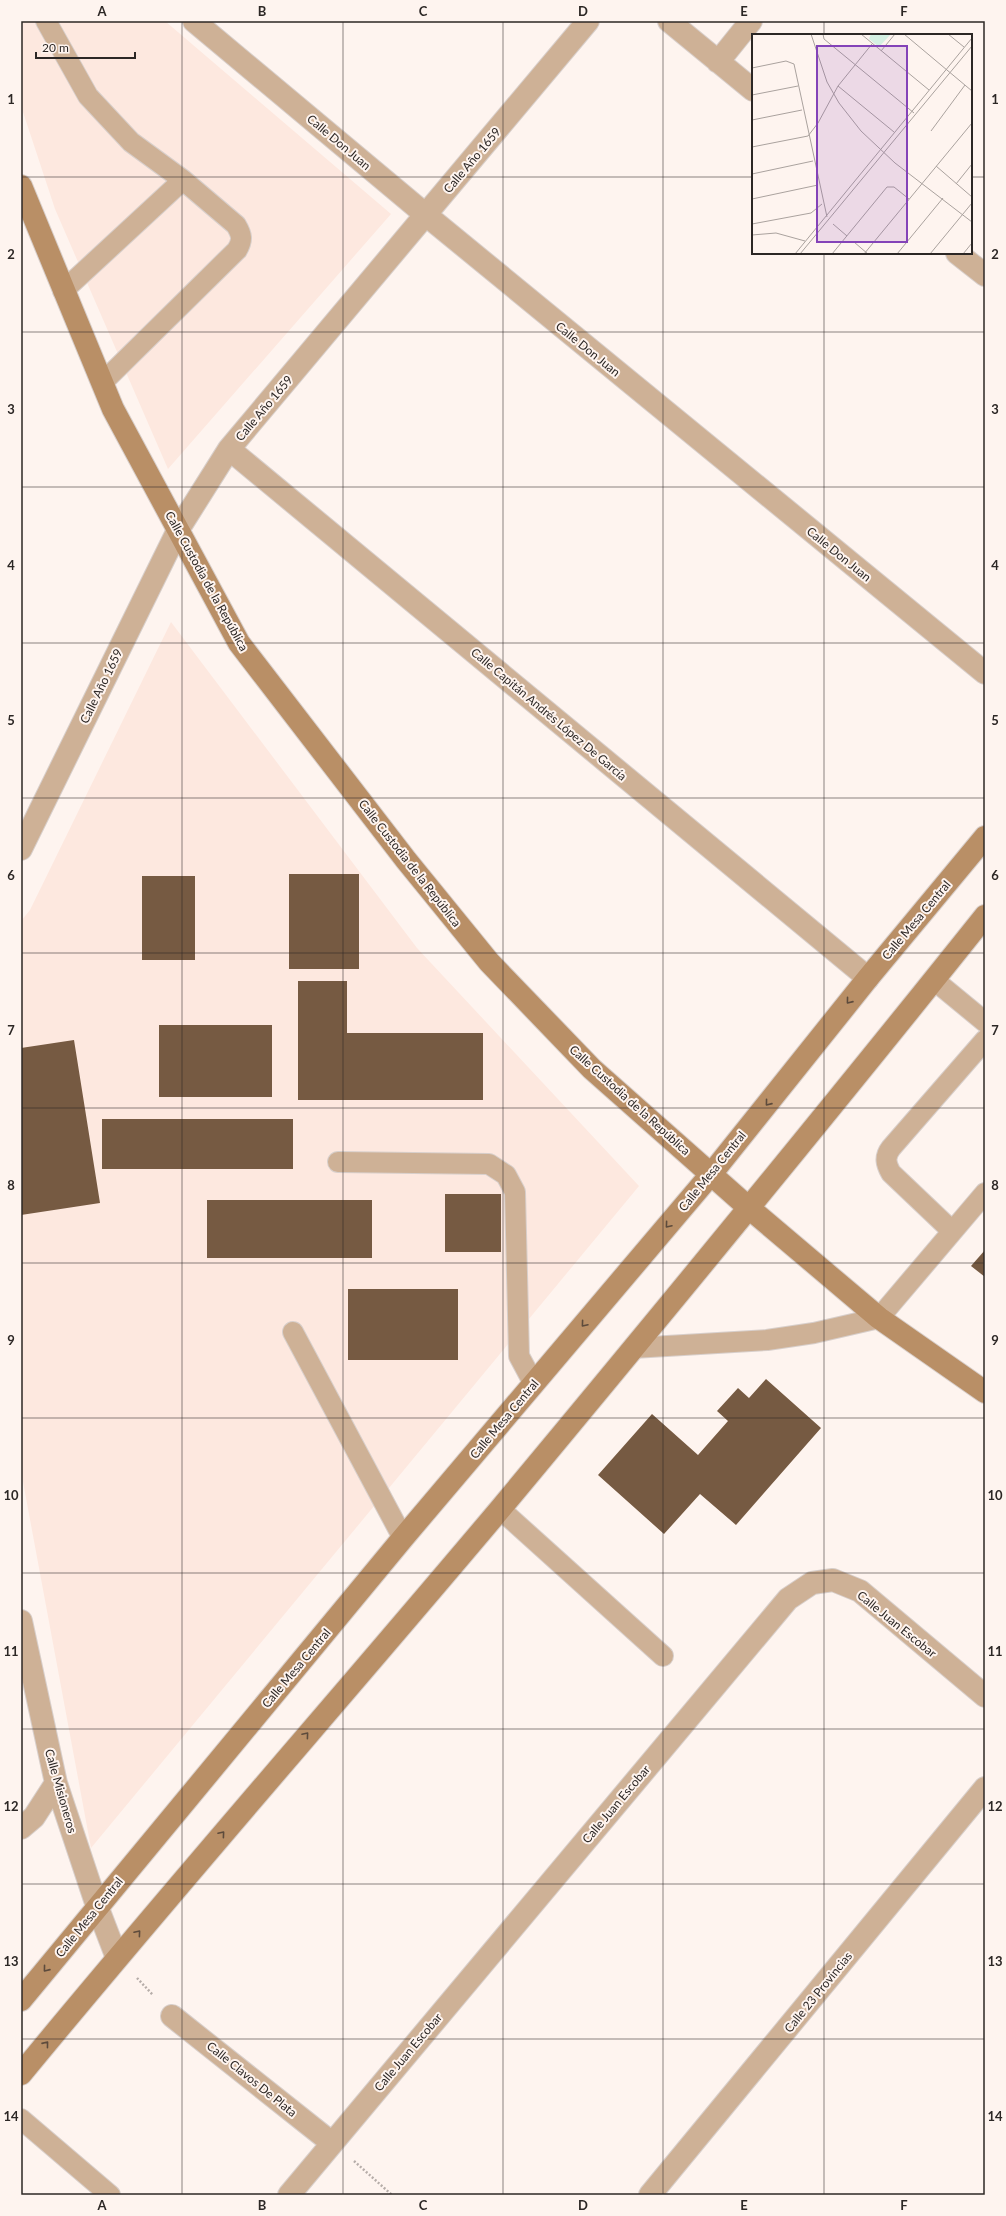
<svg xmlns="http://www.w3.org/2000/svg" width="1006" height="2216" font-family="Lato,sans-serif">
<rect width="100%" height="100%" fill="#fef4ef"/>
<path fill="#fde8df" d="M21 21H165L391 214 168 469 55 209 21 106Z
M171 622 417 948 639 1186 91 1848 21 1471V921L30 910Z"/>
<path fill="#765a42" d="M289 874H359V969H289Z
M142 876H195V960H142Z
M298 981H347V1033H483V1100H298Z
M159 1025H272V1097H159Z
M74 1040 100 1203 21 1215V1048Z
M102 1119H293V1169H102Z
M445 1194H501V1252H445Z
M207 1200H372V1258H207Z
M985 1250V1277L971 1266Z
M348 1289H458V1360H348Z
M766 1379 821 1428 736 1525 700 1494 664 1534 598 1475 652 1414 698 1455 728 1421 717 1411 738 1388 749 1398Z"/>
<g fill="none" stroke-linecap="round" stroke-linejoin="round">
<g stroke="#d8cfcb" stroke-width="22">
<path id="lane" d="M46 21 88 96 131 142 183 180 236 225C242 235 243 240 237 250L102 383
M63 291 183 180
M934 980 985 1022
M338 1162 489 1164 506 1175 515 1192 519 1356 534 1384
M952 1231 891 1173C886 1164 884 1157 891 1148L985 1040
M293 1332 403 1538
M633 1348 767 1340 814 1333 879 1318 985 1193
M500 1509 663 1656
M21 2119 110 2195"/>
</g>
<g stroke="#d8cfcb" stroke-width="24">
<path id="street" d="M194 21 426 215 985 673
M669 21 753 90
M718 62 751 21
M957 253 985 275
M229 449 868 978
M21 849 178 530 229 449 588 21
M21 1621 56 1783 97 1906 117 1958
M21 1828 34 1817 56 1783
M172 2016 332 2143
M289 2195 788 1599 812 1583 833 1580 860 1591 985 1696
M650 2195 985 1788"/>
</g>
<g stroke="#d8cfcb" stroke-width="24">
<path id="secondary" d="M21 186 113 409 239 643 406 860 489 962 592 1069 749 1208 879 1318 985 1392
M21 2000 403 1538 712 1173 868 978 985 837
M21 2074C178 1883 342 1697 501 1508 664 1312 826 1115 985 916"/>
</g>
<path stroke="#b6ada9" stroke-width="2.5" stroke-dasharray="2 2" stroke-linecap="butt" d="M137 1978 153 1995
M354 2161 392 2195"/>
<use href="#lane" stroke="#ceb196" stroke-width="20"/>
<use href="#street" stroke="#ceb196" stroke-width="22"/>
<use href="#secondary" stroke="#b98f66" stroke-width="22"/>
</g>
<defs><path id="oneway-chevron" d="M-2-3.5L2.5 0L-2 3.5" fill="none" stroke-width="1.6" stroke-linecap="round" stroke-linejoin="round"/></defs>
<g stroke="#5d4b3c">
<use href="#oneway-chevron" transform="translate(849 1001) rotate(129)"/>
<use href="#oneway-chevron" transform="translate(768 1103) rotate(129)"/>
<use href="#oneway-chevron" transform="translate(668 1225) rotate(130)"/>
<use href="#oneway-chevron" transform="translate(584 1324) rotate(130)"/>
<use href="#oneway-chevron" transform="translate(306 1735) rotate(-50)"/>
<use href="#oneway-chevron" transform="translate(222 1834) rotate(-50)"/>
<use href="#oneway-chevron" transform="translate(138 1933) rotate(-50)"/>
<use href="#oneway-chevron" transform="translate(46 1969) rotate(129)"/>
<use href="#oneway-chevron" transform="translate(46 2044) rotate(-51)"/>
</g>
<path fill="none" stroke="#2c2725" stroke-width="1" stroke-opacity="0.55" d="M182 21V2195M343 21V2195M503 21V2195M663 21V2195M824 21V35M21 177H753M971 177H985M824 253V2195M21 332H985M21 487H985M21 643H985M21 798H985M21 953H985M21 1108H985M21 1263H985M21 1418H985M21 1573H985M21 1729H985M21 1884H985M21 2039H985"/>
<g text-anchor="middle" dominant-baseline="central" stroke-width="4" stroke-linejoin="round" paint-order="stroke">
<g font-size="12" fill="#2c2725" stroke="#fef4ef">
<text transform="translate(339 142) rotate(40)">Calle Don Juan</text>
<text transform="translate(472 160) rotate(-50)">Calle Año 1659</text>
<text transform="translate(588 349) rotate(39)">Calle Don Juan</text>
<text transform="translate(264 408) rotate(-50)">Calle Año 1659</text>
<text transform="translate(839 554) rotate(39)">Calle Don Juan</text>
<text transform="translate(207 581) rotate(61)">Calle Custodia de la República</text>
<text transform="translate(101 686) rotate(-64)">Calle Año 1659</text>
<text transform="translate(549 714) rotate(40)">Calle Capitán Andrés López De García</text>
<text transform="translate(410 863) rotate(52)">Calle Custodia de la República</text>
<text transform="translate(916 920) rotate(-50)">Calle Mesa Central</text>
<text transform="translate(630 1100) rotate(42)">Calle Custodia de la República</text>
<text transform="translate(712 1171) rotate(-51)">Calle Mesa Central</text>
<text transform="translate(504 1419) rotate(-50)">Calle Mesa Central</text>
<text transform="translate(897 1624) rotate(39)">Calle Juan Escobar</text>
<text transform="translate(296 1668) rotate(-50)">Calle Mesa Central</text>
<text transform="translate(61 1791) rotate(74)">Calle Misioneros</text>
<text transform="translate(616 1804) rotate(-50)">Calle Juan Escobar</text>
<text transform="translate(89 1917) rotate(-51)">Calle Mesa Central</text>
<text transform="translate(818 1992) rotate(-51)">Calle 23 Provincias</text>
<text transform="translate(408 2052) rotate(-50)">Calle Juan Escobar</text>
<text transform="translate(252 2079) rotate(39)">Calle Clavos De Plata</text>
</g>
</g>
<g transform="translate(752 34)">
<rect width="220" height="220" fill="#fef4ef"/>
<path d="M119 0H139L127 13 117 5Z" fill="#d5f0e2"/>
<path fill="none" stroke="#aaa29e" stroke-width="1" d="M59 0 75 48 87 69 109 97 143 129 220 188M71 0 72 5 162 79M109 0 177 56M152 0 220 57M196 0 212 13M129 17 143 0M0 34 34 27 42 30 75 183M86 52 142 98M0 61 46 52M0 86 50 76M179 97 213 51M0 113 56 102 66 89 86 52 120 10M184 132 220 163M0 140 61 127M204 150 220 130M0 165 66 151M0 190 59 179 70 170M81 190 95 202M0 201 24 199 53 207M102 208 116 220M43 220 220 4M48 220 220 12M80 220 135 153H142L157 165M112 220 220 89M145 220 191 164M178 220 220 169M211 220 220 209"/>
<path fill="#8443b8" fill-opacity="0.15" stroke="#8443b8" stroke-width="2" d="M65 12H155V208H65Z"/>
<rect width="220" height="220" fill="none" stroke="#2c2725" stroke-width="2"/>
</g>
<rect width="1006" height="2216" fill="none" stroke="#fef4ef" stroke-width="44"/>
<path d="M36 52v6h99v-6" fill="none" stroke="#2c2725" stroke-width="2"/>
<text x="42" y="52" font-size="12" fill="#2c2725" stroke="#fef4ef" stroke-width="3" paint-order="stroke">20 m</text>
<rect x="22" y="22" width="962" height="2172" fill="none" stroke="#2c2725" stroke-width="1.5"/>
<g font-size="13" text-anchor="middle" font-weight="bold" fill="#2c2725">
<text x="102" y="16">A</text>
<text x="262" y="16">B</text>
<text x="423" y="16">C</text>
<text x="583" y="16">D</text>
<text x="744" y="16">E</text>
<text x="904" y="16">F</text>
<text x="11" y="104">1</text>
<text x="995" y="104">1</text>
<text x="11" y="259">2</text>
<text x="995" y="259">2</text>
<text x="11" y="414">3</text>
<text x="995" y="414">3</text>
<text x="11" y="570">4</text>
<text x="995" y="570">4</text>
<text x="11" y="725">5</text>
<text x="995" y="725">5</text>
<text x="11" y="880">6</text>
<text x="995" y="880">6</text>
<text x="11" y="1035">7</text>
<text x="995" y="1035">7</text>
<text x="11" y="1190">8</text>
<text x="995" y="1190">8</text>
<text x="11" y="1345">9</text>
<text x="995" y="1345">9</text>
<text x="11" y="1500">10</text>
<text x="995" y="1500">10</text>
<text x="11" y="1656">11</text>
<text x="995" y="1656">11</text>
<text x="11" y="1811">12</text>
<text x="995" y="1811">12</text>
<text x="11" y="1966">13</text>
<text x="995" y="1966">13</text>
<text x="11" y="2121">14</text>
<text x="995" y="2121">14</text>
<text x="102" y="2210">A</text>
<text x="262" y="2210">B</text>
<text x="423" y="2210">C</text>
<text x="583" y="2210">D</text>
<text x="744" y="2210">E</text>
<text x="904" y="2210">F</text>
</g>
</svg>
